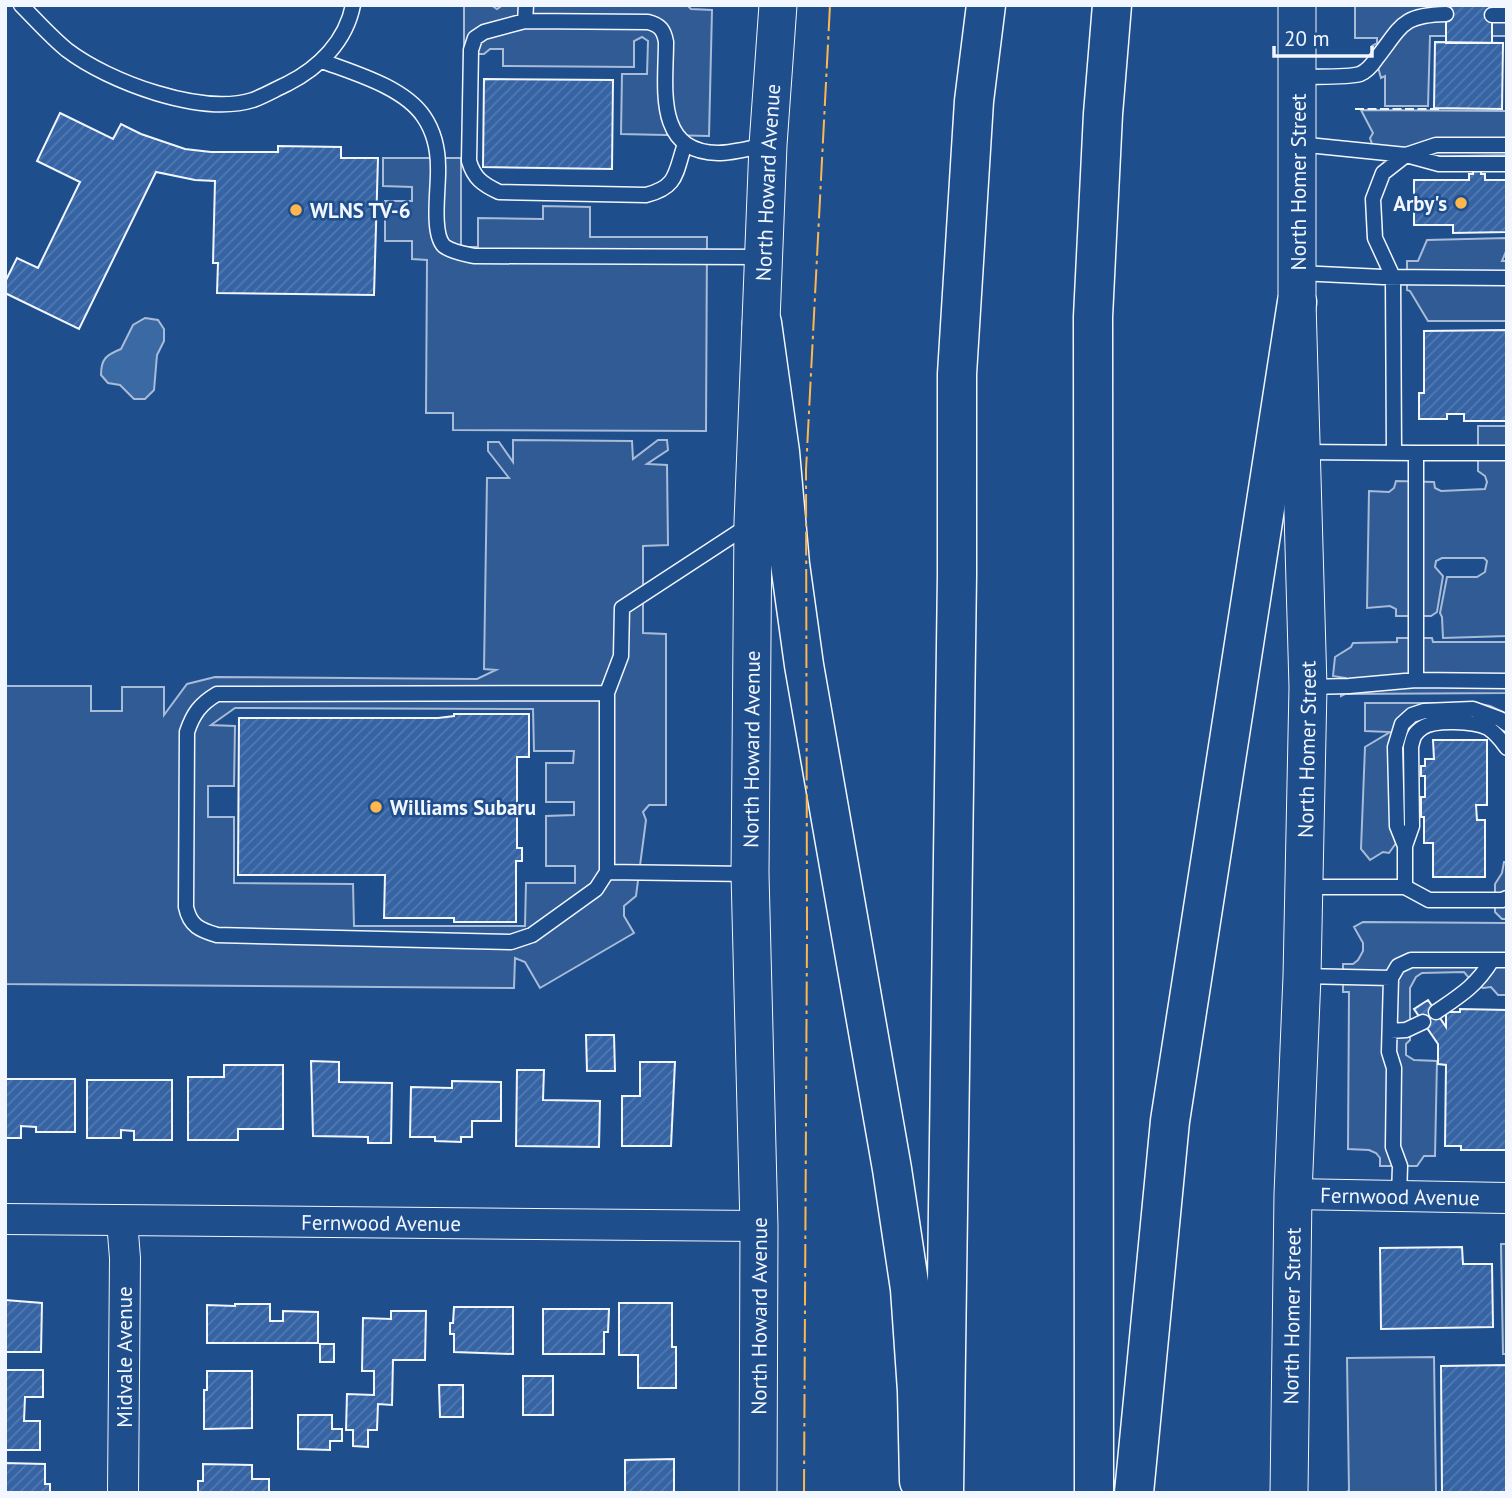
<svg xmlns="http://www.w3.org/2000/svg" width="1512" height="1498" font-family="'PT Sans',sans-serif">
<defs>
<pattern id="building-hatch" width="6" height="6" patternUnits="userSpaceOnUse" patternTransform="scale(1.75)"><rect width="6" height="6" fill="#3563a3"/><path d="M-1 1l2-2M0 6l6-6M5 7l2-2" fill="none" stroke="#537ab1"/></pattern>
</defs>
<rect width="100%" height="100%" fill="#1f4e8c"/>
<path fill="#305b95" stroke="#a8bbd7" stroke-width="2" fill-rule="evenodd" d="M464 5H491L497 9 503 5H687L691 9 712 10 709 136 621 134 622 74H647L648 41 642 37 634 41V67L503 66V49H490L484 54H464Z
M1355 5H1507V36H1430L1428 106H1385V76L1381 78 1372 46 1377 43V38H1355Z
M1361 110 1507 111V155L1377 158 1370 138 1373 133Z
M383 158H461V247H478V218L543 219V206L590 207V237H707L706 431 453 430V413H426L427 260 412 259V241H385V201H412V187L383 186Z
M1507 238V249L1502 261H1507V321H1428L1410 291 1407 290V261H1418L1427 240Z
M1478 426H1507V636L1443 638 1442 617 1440 613 1447 577H1477L1485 572 1487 561 1484 558H1442L1436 561 1435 567 1443 576 1437 612 1431 616H1396V609L1390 606 1367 608 1369 491 1389 492 1394 488 1396 481 1434 482 1435 488 1441 491 1485 489 1487 482 1485 476 1478 471Z
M513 440 632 441 633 459 658 440H667L668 450 647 464 667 465 668 545 643 546V633L666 634V805H649L643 812 646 820 636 896 624 906V916L634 933 540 988 525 962 515 958 514 988 5 984V686H91V711H122V687H164V715L187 684 215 677 477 679 496 670 484 669 487 478H509L488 451V442H499L513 462ZM235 708 533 709 534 751H574L573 763H546V802H574V815L546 816V866H575V883H526L525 926H354L353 884 234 883V817H208V786H234L235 726 211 725Z
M1397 638H1432L1433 642H1507V693L1345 694 1341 696 1342 682H1346V678L1333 676 1335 657 1351 647 1353 643 1397 642Z
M1365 703H1475L1490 706 1507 714V736L1482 719 1471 716H1433L1422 719 1413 725 1403 744 1404 832 1389 853 1383 852 1370 860 1361 849 1365 747 1390 732 1365 731Z
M1504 862H1507V919H1502L1495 912V884L1502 873Z
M1363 922 1507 923V995H1498L1491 987 1483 988 1467 980 1469 978 1464 972 1422 973 1416 977 1410 988V1040L1406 1044V1055L1414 1060 1437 1061 1435 1156H1424L1417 1166H1380V1158L1376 1153 1369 1150 1348 1149 1349 992H1343V964H1353L1358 960 1363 951V943L1354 927Z
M1501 1244H1507V1354H1503Z
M1434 1357 1436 1493H1343L1349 1491 1347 1358Z"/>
<path fill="#3b69a3" stroke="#a8bbd7" stroke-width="2" d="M145 318 158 320 164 329V341L157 355 154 390 145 399H134L120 385 108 383 101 375C101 359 106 355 121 349L133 325Z"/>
<path fill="url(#building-hatch)" stroke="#f2f6ff" stroke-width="2" d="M1446 5H1492V43H1446Z
M1435 42 1503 43 1502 109 1434 108Z
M484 79 613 80 612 169 483 167Z
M60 113 113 139 121 124 141 134 185 149 211 152H278V146L341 147V158H378L374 295 217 293 218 263H213L215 181 195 180 156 172 79 329 5 293V282L17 258 38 268 80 182 37 161Z
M1473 169H1481V174H1485V180H1507V232L1453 233V225H1414V180H1469V174H1473Z
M1507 330V421H1464V414H1447V419H1419V393H1424V331Z
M454 714H529V757H517V848H522V861H516V922H454V918H384L385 875H238L239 718H438L454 716Z
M1433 740H1487V805H1476L1477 820H1485V877H1433V843H1424V817H1421V797H1425V776H1421V766H1425V759H1434Z
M1428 1000 1446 1027V1012H1460V1009L1507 1010V1150H1461V1146H1445L1446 1065 1438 1064V1044L1414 1009Z
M586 1035H614L615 1071H587Z
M311 1061 339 1062V1082L392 1083 391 1143H368V1137L313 1136Z
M640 1062H675L671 1146H622V1096H640Z
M224 1065H283V1129H238V1140H188V1077H224Z
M517 1070H544L543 1100 600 1101 599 1147 516 1146Z
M5 1079H75V1132H36V1127L21 1126V1138H5Z
M87 1080H172V1140H134V1131L121 1130V1138H87Z
M452 1081 501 1082V1121H472V1137H461V1142L435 1141V1137H410L411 1087 452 1088Z
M1462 1247 1463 1264H1492L1493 1327 1381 1329 1380 1248Z
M5 1300 42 1303 41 1352H5Z
M619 1303H672V1347H676V1388H638V1355H619Z
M235 1304H270V1321H283V1311L318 1312V1343H207V1305L235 1306Z
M454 1307H513V1354L454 1352V1334H450V1323H453Z
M543 1309H609L608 1332H604V1354H543Z
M391 1311H426L425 1360H393L392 1405 378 1404 377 1430H368V1447L353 1446V1430H346L347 1394 374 1395V1371H362L363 1318 391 1319Z
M320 1344H334V1362H320Z
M1507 1365V1493H1442L1441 1366Z
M5 1370H43V1397H25L24 1421H40V1450H5Z
M207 1371H252V1428L204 1429V1390H207Z
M523 1376H553V1415H523Z
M439 1385H463V1417H440Z
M298 1415H332V1429H342V1441H330V1450L298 1449Z
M674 1459V1493H625V1460Z
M5 1463 45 1464V1484H50V1493H5Z
M203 1464 252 1465V1479H269V1493L198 1492V1481H203Z"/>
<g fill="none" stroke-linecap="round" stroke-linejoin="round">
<g stroke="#f2f6ff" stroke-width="17">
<path id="service" d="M21 5C36 20 51 37 67 50 109 82 201 116 253 100 264 96 276 89 287 84 319 68 346 41 353 5
M526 5 525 21 484 32 475 38 471 50 469 161C474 178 482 184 499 192L646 195C678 187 675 173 685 144
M1492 15H1507
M525 21 648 22C660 25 664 30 666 42 666 87 654 152 718 153 733 153 751 148 766 145
M322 61C354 73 404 87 424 117 434 132 438 149 438 167 439 186 431 233 444 246 452 252 465 254 474 256L762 257
M1298 77C1314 76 1347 78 1360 74 1367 71 1372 65 1376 59 1402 26 1401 15 1446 14
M1298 144 1406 155 1436 145H1507
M1299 273 1383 277 1507 278
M1302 452 1416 453V680L1349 686 1308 687
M1394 453 1393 277 1375 238 1373 199 1383 173 1406 155 1439 164H1507
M1416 453H1507
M1416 680 1507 681
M607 693 217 694C200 704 193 714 187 732L186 907C190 926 200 930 217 935L511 942 532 935 596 889 607 872V693L621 656 622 608 749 525
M1507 724 1500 719 1473 709 1424 711 1412 715 1402 724 1395 747 1397 826 1405 846V887L1429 900H1502L1507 898
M1405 846 1412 826 1411 747C1413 738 1414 733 1422 728 1434 719 1474 721 1488 728 1497 734 1501 740 1507 748
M607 872 749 874
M1306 887H1405
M1302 976 1391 978
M1436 1012C1461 995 1476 986 1492 960
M1390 1031 1406 1030 1423 1022
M1399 1196 1400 1166 1393 1147 1394 1068 1389 1052 1391 978 1398 966 1411 960H1507"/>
</g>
<g stroke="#f2f6ff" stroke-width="32">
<g id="minor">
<path id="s1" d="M1293 1194 1507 1198"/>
<path id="s2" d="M5 1219 759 1226"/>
<path d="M122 1221 125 1258 123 1493"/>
</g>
</g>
<g stroke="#f2f6ff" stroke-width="39">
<g id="tertiary">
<path id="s3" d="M758 1493 759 1226 750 874 753 522 768 145 778 5"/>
<path id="s4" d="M1289 1493 1293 1194 1302 976 1308 687 1297 302V5"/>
</g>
</g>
<g stroke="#f2f6ff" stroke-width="41">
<path id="motorway" d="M762 323 780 452 790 564 804 665 892 1169 910 1289 917 1391 919 1481
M944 1493 957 575V374L974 101 986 5
M1094 1493 1093 317 1103 114 1112 5
M1134 1493 1170 1121 1297 302"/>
</g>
<use href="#service" stroke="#1f4e8c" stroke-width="14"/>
<use href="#minor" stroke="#1f4e8c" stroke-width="30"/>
<use href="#tertiary" stroke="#1f4e8c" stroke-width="37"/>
<use href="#motorway" stroke="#1f4e8c" stroke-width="38"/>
<path stroke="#f2f6ff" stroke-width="2" stroke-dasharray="9 3.5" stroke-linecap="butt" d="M1355 109H1439"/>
<path stroke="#ffb74d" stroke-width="2" stroke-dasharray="24 5 3.5 5" stroke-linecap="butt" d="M804 1493 807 930 806 470 830 5"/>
</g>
<g fill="#ffb74d" stroke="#1f4e8c" stroke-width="2.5">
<circle cx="1461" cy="203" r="7"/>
<circle cx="296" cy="210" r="7"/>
<circle cx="376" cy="807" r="7"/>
</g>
<g text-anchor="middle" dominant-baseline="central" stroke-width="5" stroke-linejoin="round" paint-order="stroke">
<g font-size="21" fill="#f2f6ff" stroke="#1f4e8c">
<text stroke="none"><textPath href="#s3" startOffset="1311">North Howard Avenue</textPath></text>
<text transform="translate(1298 182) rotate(-90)">North Homer Street</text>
<text stroke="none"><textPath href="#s3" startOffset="744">North Howard Avenue</textPath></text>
<text stroke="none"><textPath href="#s4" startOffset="744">North Homer Street</textPath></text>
<text stroke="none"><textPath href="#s1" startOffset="107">Fernwood Avenue</textPath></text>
<text stroke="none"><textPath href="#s2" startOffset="376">Fernwood Avenue</textPath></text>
<text stroke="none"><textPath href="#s3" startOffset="177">North Howard Avenue</textPath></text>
<text stroke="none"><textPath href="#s4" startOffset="177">North Homer Street</textPath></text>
<text transform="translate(124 1357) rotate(-90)">Midvale Avenue</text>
</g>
<g font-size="21" font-weight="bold" fill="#f2f6ff" stroke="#1f4e8c" text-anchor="start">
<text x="1447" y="203" text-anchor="end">Arby's</text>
<text x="310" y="210">WLNS TV-6</text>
<text x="390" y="807">Williams Subaru</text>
</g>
</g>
<rect width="1512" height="1498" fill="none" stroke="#f2f6ff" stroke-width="14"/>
<path d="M1274 46v10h98v-10" fill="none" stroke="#f2f6ff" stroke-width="3.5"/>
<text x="1284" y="46" font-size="21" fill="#f2f6ff" stroke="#1f4e8c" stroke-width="5" paint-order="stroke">20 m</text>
</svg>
